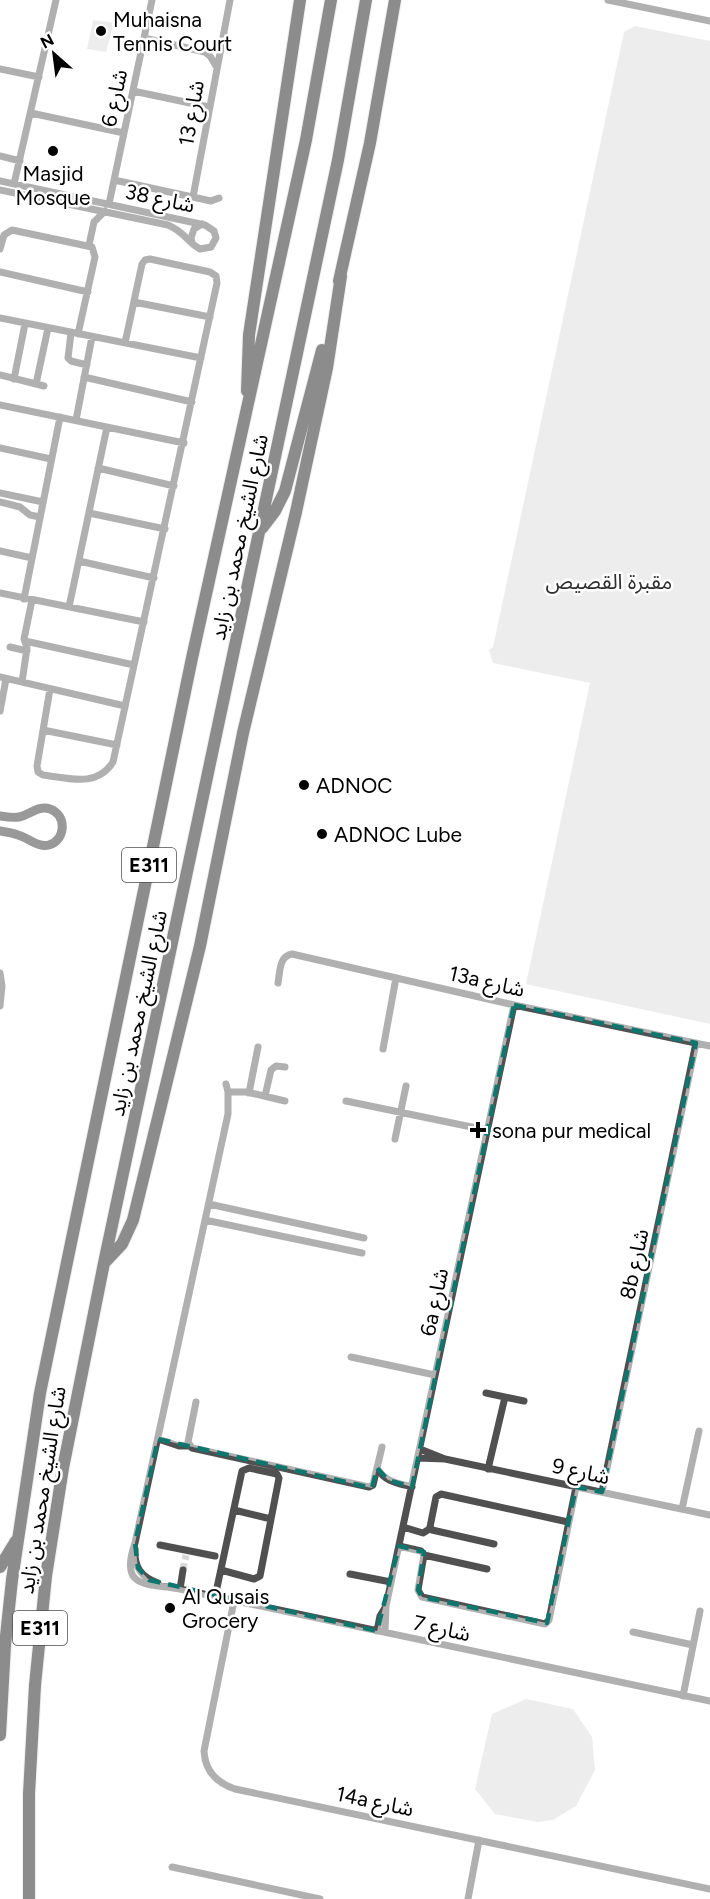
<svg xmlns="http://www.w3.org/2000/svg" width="710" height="1899" font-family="Figtree,'Noto Sans Arabic',sans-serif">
<rect width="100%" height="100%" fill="#fff"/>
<path fill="#d7d7d7" d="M93 20 114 23 106 52 87 49Z
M635 26 710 41V1024L526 984 590 683 493 663 489 650 493 647 624 32Z
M526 1699 573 1709 592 1737 595 1770 576 1806 553 1820 538 1822 495 1814 475 1789 492 1714Z"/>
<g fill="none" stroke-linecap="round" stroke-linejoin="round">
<path stroke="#d9d9d9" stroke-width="7" stroke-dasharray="7 3.5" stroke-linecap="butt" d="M183 1570 186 1555"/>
<g stroke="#dbdbdb" stroke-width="14">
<path id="highway" d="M339 281 370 143 395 0
M247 391 249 335 300 0
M262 528 275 511 285 491 322 350
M104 1263 122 1244 133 1220 200 946 243 733 296 512 327 368 341 276
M0 1567 16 1541
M0 1735 5 1645 12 1580 40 1393 192 658 306 140 331 0
M29 1899V1794L35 1685 46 1576 63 1468 104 1263 338 160 366 0"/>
</g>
<path stroke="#505050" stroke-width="7" d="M608 0 710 21
M144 38 205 52 210 56 216 66
M0 69 39 77
M133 91 209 107
M31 113 124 133
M0 156 20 161
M114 180 211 201 219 198
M0 181 205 225 214 231 216 238 211 247 200 249C188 243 185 232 168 225L0 190
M14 184 56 0
M193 197 230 0
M109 204 152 0
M192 243 191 238 194 229 202 224
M89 245 94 222 105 211
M0 249 4 235 12 230 92 247 95 257 78 334
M0 272 88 292
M134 302 210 317
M0 318 201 358
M71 333 68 358 71 361 87 365
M0 375 44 386
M84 377 192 402
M14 379 25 324
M36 384 48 328
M0 405 184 443
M76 420 92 337
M0 448 51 459
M98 468 174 486
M0 493 43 502
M0 502 20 507 30 515 40 517
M89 513 165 529
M0 551 32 558
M79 561 154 578
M0 593 144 622
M24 599 60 417
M69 607 107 427
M25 641 134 665
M10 647 27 651
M0 677 125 706
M22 682 27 648 24 639 32 600
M50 689 37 766 38 772 43 775C68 778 97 788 113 762L217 283 216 276 210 272 150 259 145 260 142 264 125 343
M0 711 6 679
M43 730 117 745
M0 973 2 986 0 1006
M278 983C280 972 279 956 292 954L514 1005 710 1046
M383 1049 396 978
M226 1084 228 1092V1114L135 1543C119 1589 146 1583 180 1589L710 1701
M228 1092H247L285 1101
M249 1093 258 1047
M265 1096 271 1070 276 1066 285 1067
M346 1101 486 1130
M395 1139 406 1086
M209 1204 364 1238
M205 1220 362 1253
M351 1357 435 1375
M486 1393 524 1401
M196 1402 188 1442 192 1448 369 1487 373 1485 382 1447
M158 1439 179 1446H188
M420 1449 445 1459 710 1515
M418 1458 445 1459
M377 1468C385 1482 397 1483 412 1487
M488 1469 505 1397
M602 1492 696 1043
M682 1509 699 1431
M234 1510 271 1519
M403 1527 423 1533 431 1528
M494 1544 432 1530 430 1527 436 1497 441 1494 568 1522
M160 1545 215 1556
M399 1546 421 1551 424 1555 487 1569
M135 1549C134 1567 141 1577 158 1583
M424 1555 418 1590 422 1597 545 1624 549 1620 576 1487
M350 1574 391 1582
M180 1589 183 1570
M215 1597 242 1471 249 1468 277 1474 279 1478 260 1576 254 1579 221 1570
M234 1601 204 1751C205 1771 217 1783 235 1789L710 1889
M377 1631 380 1616 386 1606
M385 1632 386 1606 514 1005
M633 1632 693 1645
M683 1696 700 1611
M172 1867 320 1899
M468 1899 479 1840"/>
<path stroke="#1d1d1d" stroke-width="9" d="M0 816C6 817 13 818 19 817 30 815 38 805 50 809 67 815 66 840 49 845 38 848 29 838 18 835 12 833 6 832 0 831"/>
<use href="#highway" stroke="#000" stroke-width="12"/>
</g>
<path d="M0 0H710V1899H0ZM514 1005 696 1043 602 1492 576 1487 547 1623 422 1597 418 1590 424 1552 399 1546 377 1631 149 1580 138 1568 135 1543 158 1439 372 1488 377 1468 388 1480 412 1487Z" fill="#fff" fill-opacity=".55" fill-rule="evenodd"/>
<path fill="none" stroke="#0f766e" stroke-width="4.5" stroke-dasharray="12 8" stroke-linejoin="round" d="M514 1005 696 1043 602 1492 576 1487 547 1623 422 1597 418 1590 424 1552 399 1546 377 1631 149 1580 138 1568 135 1543 158 1439 372 1488 377 1468 388 1480 412 1487Z"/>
<g fill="#000" stroke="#fff" stroke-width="2">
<circle cx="101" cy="31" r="6"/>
<circle cx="53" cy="151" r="6"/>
<circle cx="304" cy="785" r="6"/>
<circle cx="322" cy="834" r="6"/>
<path d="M475 1121h6v6h6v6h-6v6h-6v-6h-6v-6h6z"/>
<circle cx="170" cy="1608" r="6"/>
</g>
<g text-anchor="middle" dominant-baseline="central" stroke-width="5" stroke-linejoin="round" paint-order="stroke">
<g fill="#fff" stroke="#4c4c4c" stroke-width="1.5">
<rect x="122" y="848" width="54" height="34" rx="4.5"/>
<rect x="13" y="1611" width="54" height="34" rx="4.5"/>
</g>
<g font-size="20" font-weight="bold" fill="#000">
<text x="149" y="865">E311</text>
<text x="40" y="1628">E311</text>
</g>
<g font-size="21" fill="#000" stroke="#fff" text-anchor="start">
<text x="113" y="19">Muhaisna<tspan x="113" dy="24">Tennis Court</tspan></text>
<text x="53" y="173" text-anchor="middle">Masjid<tspan x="53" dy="24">Mosque</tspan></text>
<text x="316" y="785">ADNOC</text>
<text x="334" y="834">ADNOC Lube</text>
<text x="492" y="1130">sona pur medical</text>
<text x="182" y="1596">Al Qusais<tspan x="182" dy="24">Grocery</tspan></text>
</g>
<g font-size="21" fill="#000" stroke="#fff">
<text transform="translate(114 98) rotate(-78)">شارع 6</text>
<text transform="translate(191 113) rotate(-80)">شارع 13</text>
<text transform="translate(160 198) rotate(12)">شارع 38</text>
<text transform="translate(239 537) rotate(-78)">شارع الشيخ محمد بن زايد</text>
<text transform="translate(487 981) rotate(13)">13a شارع</text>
<text transform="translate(138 1013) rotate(-78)">شارع الشيخ محمد بن زايد</text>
<text transform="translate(634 1264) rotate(-78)">8b شارع</text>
<text transform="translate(434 1302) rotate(-78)">6a شارع</text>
<text transform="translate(581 1471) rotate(12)">شارع 9</text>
<text transform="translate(42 1490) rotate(-81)">شارع الشيخ محمد بن زايد</text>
<text transform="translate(442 1628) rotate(12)">شارع 7</text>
<text transform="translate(375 1801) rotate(12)">14a شارع</text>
</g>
<g font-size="21" fill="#2e2e2e" stroke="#fff">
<text x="609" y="581">مقبرة القصيص</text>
</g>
</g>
<g transform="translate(54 54) rotate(332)" stroke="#ffffff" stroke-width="4.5" paint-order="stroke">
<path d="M0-4.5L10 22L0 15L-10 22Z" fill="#000000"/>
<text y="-9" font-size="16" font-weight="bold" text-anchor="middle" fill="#000000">N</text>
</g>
</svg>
